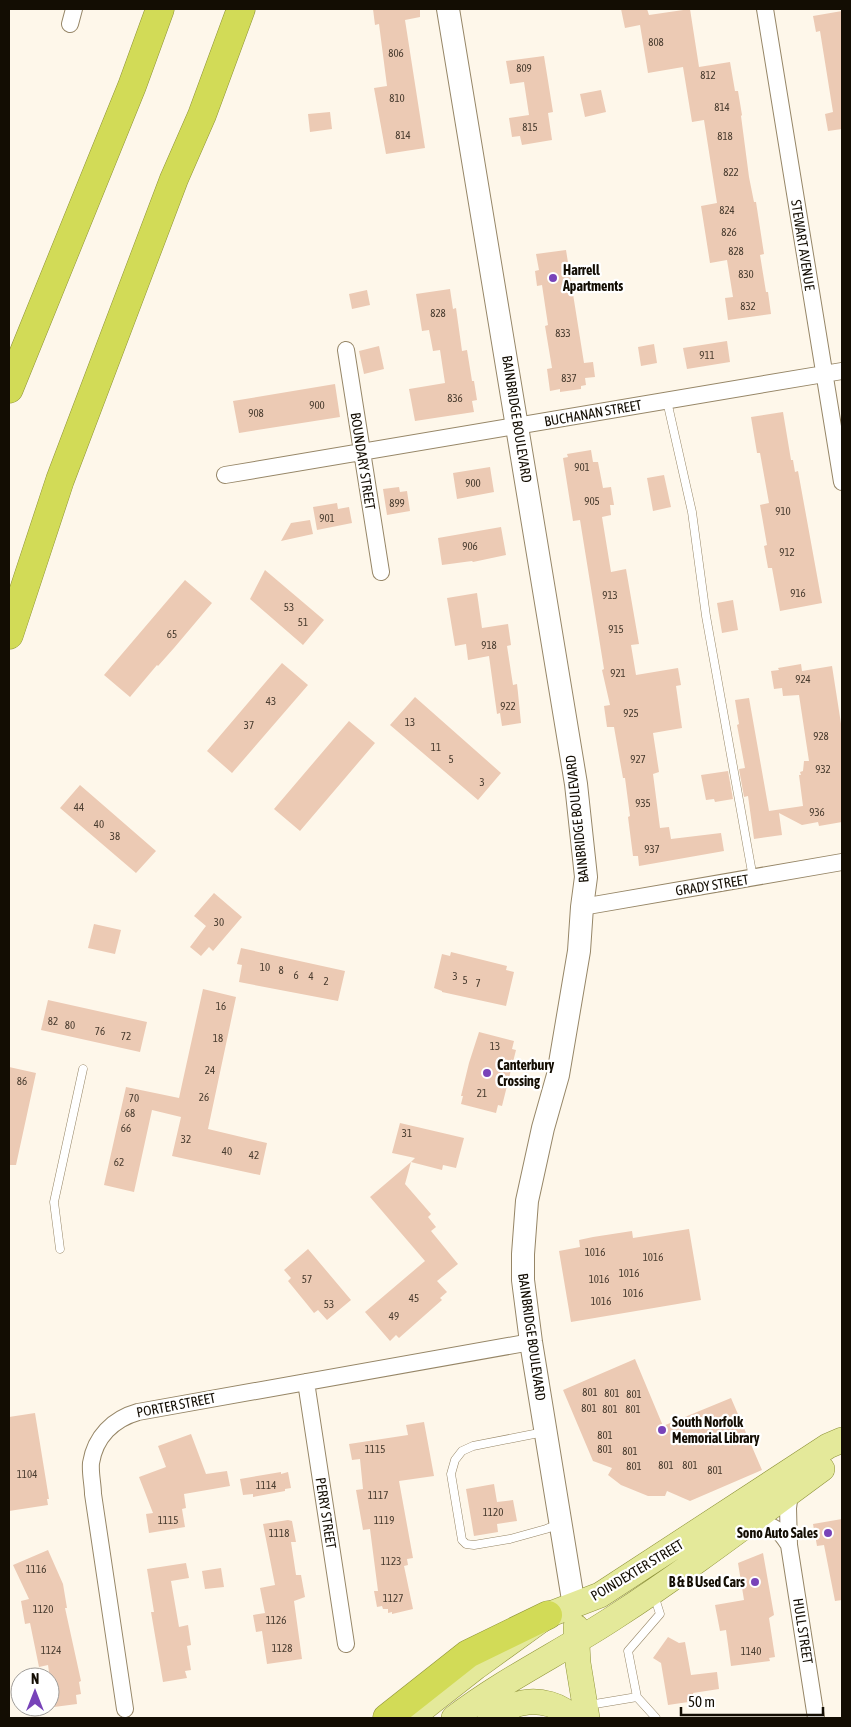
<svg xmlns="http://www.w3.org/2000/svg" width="851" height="1727" font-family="'Asap Condensed',sans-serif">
<rect width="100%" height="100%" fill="#fef7ea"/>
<path fill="#eccab4" d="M373 9H420V17L405 20 425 148 386 154 374 88 387 86 379 24 375 25Z
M621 9H647L649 15 690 9 699 67 730 62 735 91H738L742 115 741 116 749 177 754 202H756L764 254 760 255 766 292H768L771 314 728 320 725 298 733 297 727 260 710 263 701 206 717 203 704 120 692 122 683 67 648 73 640 25 625 28Z
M842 11V129L828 131 825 114 833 112 820 31 816 32 813 16Z
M544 56 553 112 548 113 552 140 522 145 520 136 512 137 509 118 529 115 524 82 510 84 506 61Z
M601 90 606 112 585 117 580 94Z
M330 112 332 129 310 132 308 114Z
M566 250 584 363 593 362 595 377 585 378 586 385 581 386V389L560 392V389L550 391 547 369 552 368 545 326 548 325 542 285 537 286 535 271 539 270 536 254Z
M450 289 453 309 456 308 462 351 467 350 472 381H474L477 400 472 401 474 412 415 421 409 389 445 383 440 350 433 351 429 330 422 331 416 294Z
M367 290 370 305 352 309 349 294Z
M727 341 730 362 687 369 683 348Z
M654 344 657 363 641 366 638 347Z
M379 346 384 369 364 374 359 351Z
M335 384 340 417 239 433 233 401Z
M783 412 791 460H793L795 472 798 471 822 603 780 611 772 568H768L764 546 767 545 760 505 769 503 760 453H757L751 417Z
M591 450 593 462H598L603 488 611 487 614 505H610L611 515 602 517 611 572 626 569 639 644 631 645 636 675 678 668 681 685 676 686 682 728 653 733 659 772 653 774 660 828 669 827 671 839 721 833 724 851 639 866 638 856H633L628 817 630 816 625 778H623L614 727H607L604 706 610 705 602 670 604 669 580 520 573 521 563 458 568 457 567 454Z
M490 467 494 492 457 499 453 473Z
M664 475 671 507 653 511 647 478Z
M399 487 400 492 407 491 410 511 387 515 383 489Z
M337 503 338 509 349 507 352 523 317 530 313 507Z
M310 520 313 534 281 541 291 523Z
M501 527 506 555 473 562 472 561 442 565 438 538Z
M265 570 324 620 303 645 250 599Z
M185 580 212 603 174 648 158 666 157 665 130 697 104 675Z
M477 593 482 628 508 624 511 645 507 646 513 685 517 684 518 693 521 723 502 726 500 713 497 714 489 656 468 660 466 644 455 646 447 598Z
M733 600 738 630 722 633 717 603Z
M282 663 308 685 232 773 207 751Z
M801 664 802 671 832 666 842 730V822L819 826 818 822 802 825 779 813 782 835 754 839 748 796 744 797 739 769 745 768 737 725 739 724 735 700 749 698 769 811 803 806 799 775H801L800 772 803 771 804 761H809L799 695 783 696 782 688 774 689 771 671 779 670 778 668Z
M415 697 501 773 478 800 390 725Z
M349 721 375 743 300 831 274 809Z
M728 771 733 799 715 802 714 799 706 800 701 775Z
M80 785 156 851 136 873 60 808Z
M214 893 242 917 213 951 209 947 201 956 190 947 206 926 194 916Z
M94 924 121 930 115 954 88 948Z
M241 948 345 971 338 1001 239 982 242 965 237 964Z
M451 952 507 966 506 970 514 972 506 1006 442 992V991L434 988 442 954 450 956Z
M203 989 236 997 208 1129 267 1143 260 1175 172 1156 181 1117 152 1110 134 1192 104 1185 126 1087 179 1098Z
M48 1000 147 1022 140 1052 41 1030Z
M479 1032 514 1041 512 1049 516 1050 502 1106 498 1105 496 1113 461 1104 463 1096H461L469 1063Z
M9 1067 36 1073 16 1165H9Z
M400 1123 464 1138 456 1168 443 1165 442 1170 411 1162 415 1158 392 1153Z
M411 1162 405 1184 431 1214 428 1217 436 1227 431 1231 458 1264 437 1281 447 1292 440 1298 442 1300 399 1338 396 1335 390 1341 365 1312 425 1261 370 1197Z
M689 1229 701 1300 571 1322 559 1251 580 1247 579 1240 593 1237 632 1231 633 1238Z
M308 1249 351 1300 327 1320 318 1310 314 1313 306 1303 288 1281 291 1278 284 1270Z
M635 1359 663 1426 731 1398 762 1470 690 1501 667 1491 665 1496H648L621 1485 608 1475 612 1468 593 1461 563 1390Z
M35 1413 49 1499H47L48 1505 9 1511V1417Z
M424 1422 434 1476 399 1481 413 1558 407 1559 408 1565 404 1566 413 1609 392 1614V1612L388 1613V1609H383L382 1606 377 1607 374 1591H378L370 1529 363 1530 356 1490 363 1489 360 1459 352 1460 349 1444 408 1435 406 1425Z
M191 1434 206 1474 227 1471 230 1486 184 1494 186 1508 182 1509 185 1527 149 1533 146 1514 153 1513 139 1477 166 1467 158 1446Z
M281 1472V1474L288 1472 291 1488 285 1489V1491L253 1497V1494L243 1495 240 1479Z
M494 1484 497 1502 513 1500 517 1521 497 1524 498 1532 474 1536 466 1489Z
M842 1519V1600L835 1601 824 1545 817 1546 813 1524Z
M288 1520 292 1521 296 1542H291L296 1575H301L305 1597 294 1601 302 1659 267 1664 262 1631 256 1632 253 1615 265 1613 260 1588 275 1585 263 1524Z
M48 1550 63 1584 67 1608H65L81 1681 79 1682 81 1694 76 1695 77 1704 54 1707 48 1665 39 1667 30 1623 25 1624 21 1601 29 1599 13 1565Z
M763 1553 774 1615 769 1618 775 1657 769 1658 770 1661 731 1666 726 1630 720 1631 715 1605 744 1600 738 1563Z
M186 1563 189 1578 171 1581 179 1627 188 1625 191 1645 187 1646 191 1670 185 1671 187 1678 163 1682 151 1612H154L147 1569Z
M221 1568 224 1587 205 1589 202 1571Z
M668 1637 679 1643 685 1642 691 1675 717 1672 719 1689 693 1693 695 1701 668 1705 661 1663 653 1658Z"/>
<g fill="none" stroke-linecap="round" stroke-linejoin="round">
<g stroke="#968667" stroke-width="9">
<path id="lane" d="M667 401 692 512 706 616 753 878
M60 1249 54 1202 83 1069
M544 1432 473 1446 462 1451 455 1460 451 1474 462 1540 466 1544 474 1545 510 1539 546 1529 559 1524
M637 1697 656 1718
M589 1705 637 1697 628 1651 660 1614 654 1595"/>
</g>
<g stroke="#968667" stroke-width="18">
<path id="street" d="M765 9 842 482
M70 24 74 9
M346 350 381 572
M225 475 842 371
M582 907 842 862
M306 1382 346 1644
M790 1493 788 1508 789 1545 816 1718
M746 1526C770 1524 775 1523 789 1545
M125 1709 93 1494C93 1485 90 1473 91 1463 95 1437 113 1419 138 1412L531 1342"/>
</g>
<g stroke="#968667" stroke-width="24">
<path id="secondary" d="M448 9 576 784 586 877 582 907 579 951 558 1075 543 1128 527 1201 523 1254V1280L531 1342 574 1606"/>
</g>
<g stroke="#8f933a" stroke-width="26">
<path id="primary" d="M576 1627 578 1663 587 1718
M411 1718 476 1667 548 1615 600 1595 828 1446 842 1440
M454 1718C505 1679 562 1652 615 1617 686 1571 754 1519 822 1469
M490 1718C500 1712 511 1705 522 1703 539 1699 562 1705 572 1718"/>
</g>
<g stroke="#8f933a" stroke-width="29">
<path id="highway" d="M9 389 132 86 160 9
M9 635 60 480 174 179 202 115 241 9
M387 1718 468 1654 548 1615"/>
</g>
<use href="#lane" stroke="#fff" stroke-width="8"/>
<use href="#street" stroke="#fff" stroke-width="16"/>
<use href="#secondary" stroke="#fff" stroke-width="22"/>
<use href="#primary" stroke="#e4e99a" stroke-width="25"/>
<use href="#highway" stroke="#d2db57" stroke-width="28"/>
</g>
<g fill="#7843b9" stroke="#fff" stroke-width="2">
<circle cx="553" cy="278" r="5"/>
<circle cx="487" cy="1073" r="5"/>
<circle cx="662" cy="1430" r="5"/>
<circle cx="828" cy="1533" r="5"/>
<circle cx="755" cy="1582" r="5"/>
</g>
<g text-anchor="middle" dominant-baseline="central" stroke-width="4.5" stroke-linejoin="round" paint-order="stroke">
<g font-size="11" fill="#493c2f">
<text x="656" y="42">808</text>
<text x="396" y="53">806</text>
<text x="524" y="68">809</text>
<text x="708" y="75">812</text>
<text x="397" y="98">810</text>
<text x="722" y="107">814</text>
<text x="530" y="127">815</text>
<text x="403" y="135">814</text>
<text x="725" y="136">818</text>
<text x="731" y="172">822</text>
<text x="727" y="210">824</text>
<text x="729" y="232">826</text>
<text x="736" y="251">828</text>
<text x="746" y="274">830</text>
<text x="748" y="306">832</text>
<text x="438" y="313">828</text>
<text x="563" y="333">833</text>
<text x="707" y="355">911</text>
<text x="569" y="378">837</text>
<text x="455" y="398">836</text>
<text x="317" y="405">900</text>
<text x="256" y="413">908</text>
<text x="582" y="467">901</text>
<text x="473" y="483">900</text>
<text x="592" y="501">905</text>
<text x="397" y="503">899</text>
<text x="783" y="511">910</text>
<text x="327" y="518">901</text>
<text x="470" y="546">906</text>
<text x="787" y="552">912</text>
<text x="798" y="593">916</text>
<text x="610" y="595">913</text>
<text x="289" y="607">53</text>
<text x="303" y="622">51</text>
<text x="616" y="629">915</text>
<text x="172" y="634">65</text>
<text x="489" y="645">918</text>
<text x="618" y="673">921</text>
<text x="803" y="679">924</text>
<text x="271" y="701">43</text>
<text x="508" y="706">922</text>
<text x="631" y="713">925</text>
<text x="410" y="722">13</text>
<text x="249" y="725">37</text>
<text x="821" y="736">928</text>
<text x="436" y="747">11</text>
<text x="451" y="759">5</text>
<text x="638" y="759">927</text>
<text x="823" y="769">932</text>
<text x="482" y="782">3</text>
<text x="643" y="803">935</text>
<text x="79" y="807">44</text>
<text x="817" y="812">936</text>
<text x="99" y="824">40</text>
<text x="115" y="836">38</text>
<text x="652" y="849">937</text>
<text x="219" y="922">30</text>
<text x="265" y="967">10</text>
<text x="281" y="970">8</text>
<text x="296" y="975">6</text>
<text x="311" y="976">4</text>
<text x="455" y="976">3</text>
<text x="465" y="980">5</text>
<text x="326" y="981">2</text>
<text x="478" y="983">7</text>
<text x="221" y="1006">16</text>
<text x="53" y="1021">82</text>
<text x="70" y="1025">80</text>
<text x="100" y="1031">76</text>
<text x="126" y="1036">72</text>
<text x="218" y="1038">18</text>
<text x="495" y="1046">13</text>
<text x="210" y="1070">24</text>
<text x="22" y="1081">86</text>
<text x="482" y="1093">21</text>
<text x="204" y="1097">26</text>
<text x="134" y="1098">70</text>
<text x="130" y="1113">68</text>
<text x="126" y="1128">66</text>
<text x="407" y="1133">31</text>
<text x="186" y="1139">32</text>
<text x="227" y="1151">40</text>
<text x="254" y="1155">42</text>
<text x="119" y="1162">62</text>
<text x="595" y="1252">1016</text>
<text x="653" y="1257">1016</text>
<text x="629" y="1273">1016</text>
<text x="307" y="1279">57</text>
<text x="599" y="1279">1016</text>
<text x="633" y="1293">1016</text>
<text x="414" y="1298">45</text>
<text x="601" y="1301">1016</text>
<text x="329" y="1304">53</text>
<text x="394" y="1316">49</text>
<text x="590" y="1392">801</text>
<text x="612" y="1393">801</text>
<text x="634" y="1394">801</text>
<text x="589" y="1408">801</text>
<text x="610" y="1409">801</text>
<text x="633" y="1409">801</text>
<text x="605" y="1435">801</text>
<text x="375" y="1449">1115</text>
<text x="605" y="1449">801</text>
<text x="630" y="1451">801</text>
<text x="666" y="1465">801</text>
<text x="690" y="1465">801</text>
<text x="634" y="1466">801</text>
<text x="715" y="1470">801</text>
<text x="27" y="1474">1104</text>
<text x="266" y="1485">1114</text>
<text x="378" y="1495">1117</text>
<text x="493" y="1512">1120</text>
<text x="168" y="1520">1115</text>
<text x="384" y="1520">1119</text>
<text x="279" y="1533">1118</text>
<text x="391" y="1561">1123</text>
<text x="36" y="1569">1116</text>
<text x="393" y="1598">1127</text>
<text x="43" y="1609">1120</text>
<text x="276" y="1620">1126</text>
<text x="282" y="1648">1128</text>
<text x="51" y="1650">1124</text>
<text x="751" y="1651">1140</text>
</g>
<g font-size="14" fill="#130d03" stroke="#fff">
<text transform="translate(803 245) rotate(81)">STEWART AVENUE</text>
<text transform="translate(593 413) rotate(-10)">BUCHANAN STREET</text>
<text transform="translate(517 419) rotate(81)">BAINBRIDGE BOULEVARD</text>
<text transform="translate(363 461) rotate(81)">BOUNDARY STREET</text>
<text transform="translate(577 819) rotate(-96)">BAINBRIDGE BOULEVARD</text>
<text transform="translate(712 885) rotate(-9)">GRADY STREET</text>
<text transform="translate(532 1337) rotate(82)">BAINBRIDGE BOULEVARD</text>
<text transform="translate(176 1405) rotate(-11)">PORTER STREET</text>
<text transform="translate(326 1513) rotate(81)">PERRY STREET</text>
<text transform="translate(637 1570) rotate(-31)">POINDEXTER STREET</text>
<text transform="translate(803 1631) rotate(81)">HULL STREET</text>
</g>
<g font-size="14" font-weight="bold" fill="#130d03" stroke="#fff" text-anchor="start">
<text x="563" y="270">Harrell<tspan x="563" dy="16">Apartments</tspan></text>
<text x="497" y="1065">Canterbury<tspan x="497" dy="16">Crossing</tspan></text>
<text x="672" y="1422">South Norfolk<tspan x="672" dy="16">Memorial Library</tspan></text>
<text x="818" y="1533" text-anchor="end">Sono Auto Sales</text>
<text x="745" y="1582" text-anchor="end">B &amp; B Used Cars</text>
</g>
</g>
<rect width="851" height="1727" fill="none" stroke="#130d03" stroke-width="20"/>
<g transform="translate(35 1692)"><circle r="24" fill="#ffffff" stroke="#a19e9a"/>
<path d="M0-4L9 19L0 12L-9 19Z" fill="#7843b9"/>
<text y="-8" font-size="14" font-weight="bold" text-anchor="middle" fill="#130d03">N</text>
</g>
<path d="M681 1707v8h142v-8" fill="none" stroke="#130d03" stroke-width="2.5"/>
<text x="688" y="1707" font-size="15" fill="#130d03" stroke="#ffffff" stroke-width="4" paint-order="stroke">50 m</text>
</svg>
